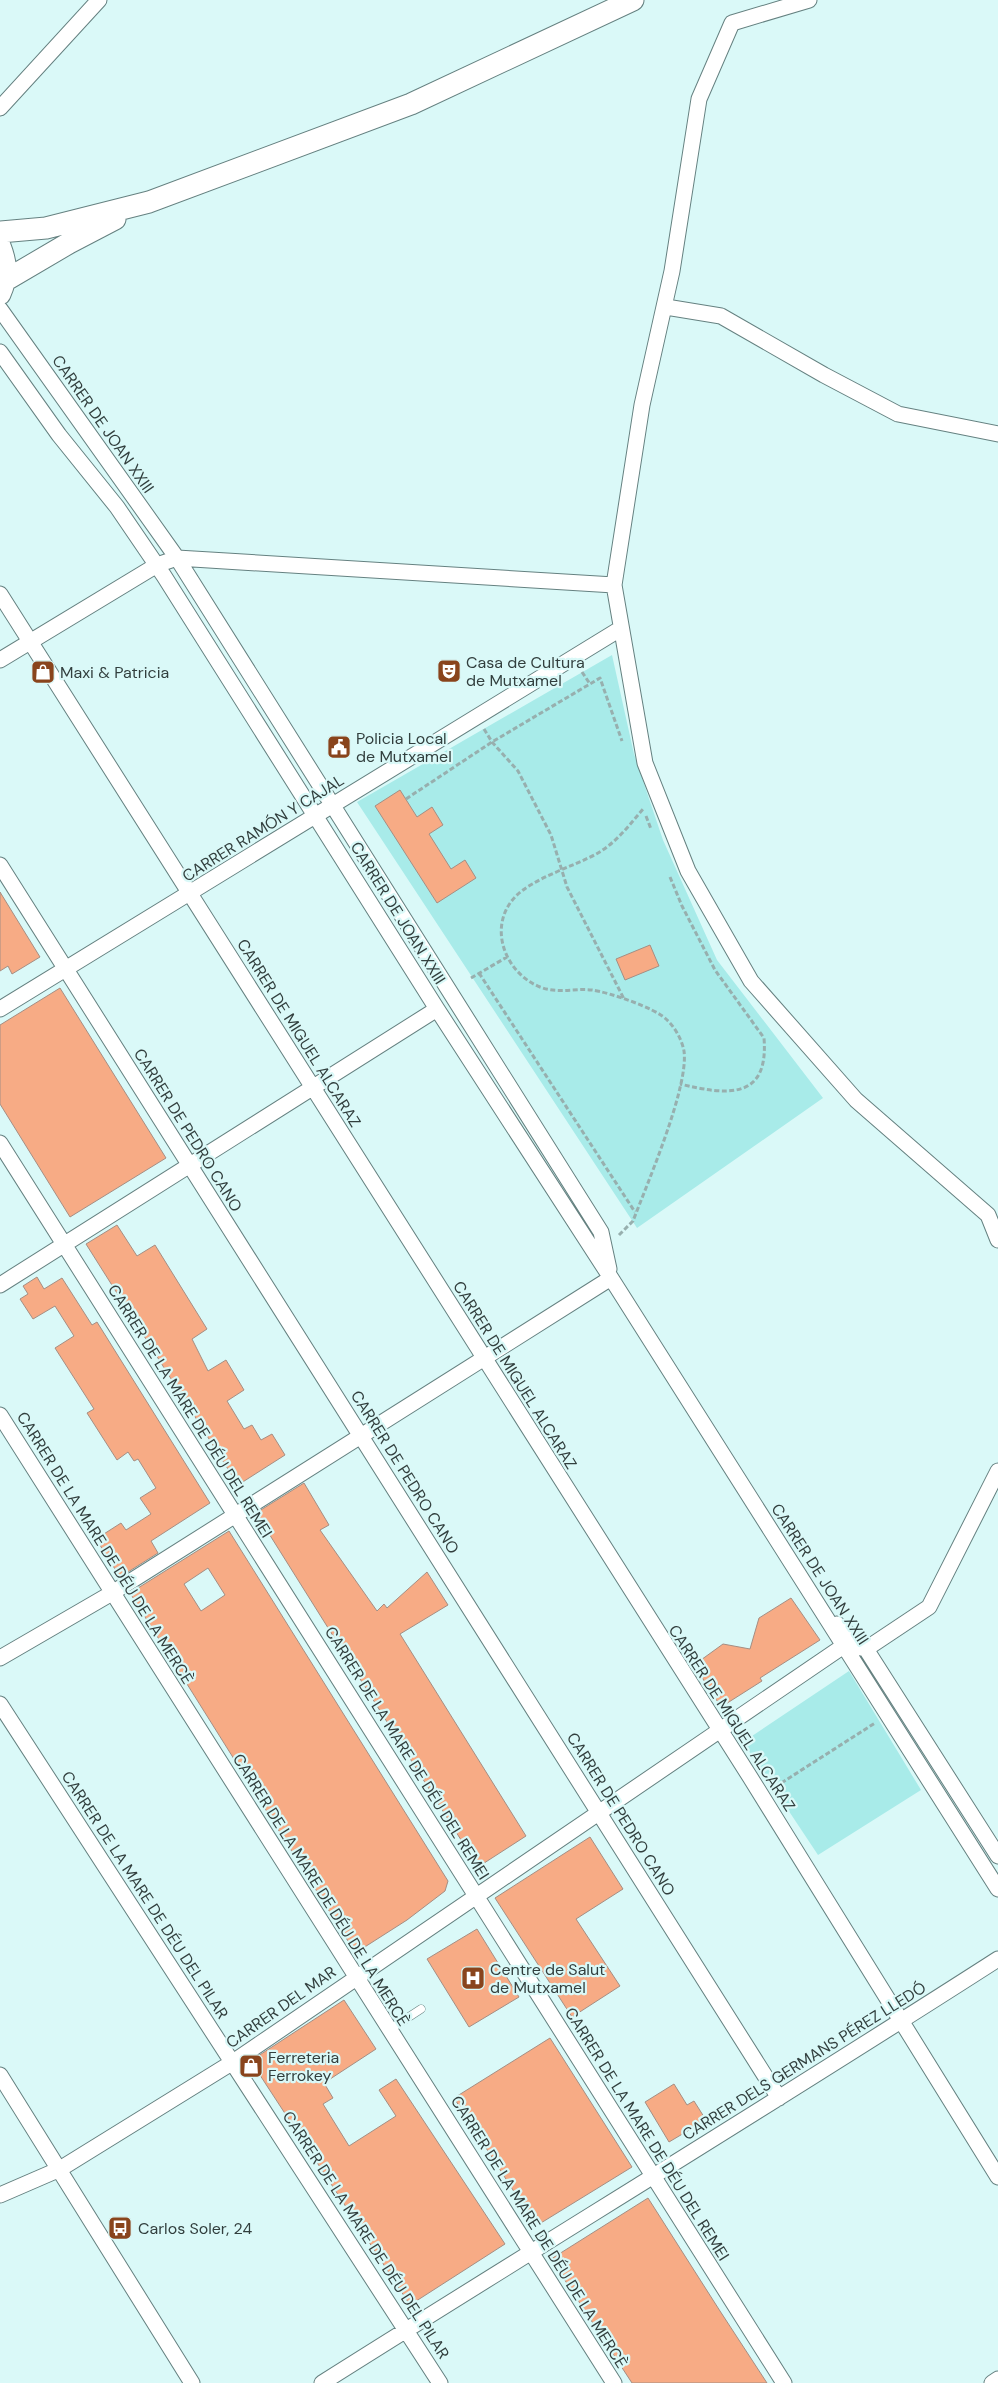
<svg xmlns="http://www.w3.org/2000/svg" width="998" height="2383" font-family="'DM Sans',sans-serif">
<rect width="100%" height="100%" fill="#daf9f8"/>
<path fill="#a8ebe9" d="M612 655 634 754 663 840 717 960 823 1098 637 1228 357 802Z
M849 1671 921 1790 818 1855 743 1742Z"/>
<path fill="#f7ab85" stroke="#a58e83" fill-rule="evenodd" d="M400 790 417 817 432 807 443 825 429 834 451 869 465 860 476 878 437 903 375 806Z
M0 892 40 957 12 974 8 966 0 971Z
M650 945 659 966 625 980 616 959Z
M60 988 166 1158 70 1217 0 1104V1025Z
M117 1225 137 1256 155 1245 207 1329 192 1339 208 1371 226 1360 244 1390 227 1401 244 1429 252 1425 261 1440 272 1434 285 1455 238 1485 86 1244Z
M37 1277 44 1289 62 1278 92 1325 97 1322 210 1503 151 1541 158 1553 120 1577 96 1539 121 1523 126 1530 151 1514 140 1498 156 1488 138 1459 134 1461 128 1452 117 1460 87 1413 94 1409 55 1348 74 1336 55 1306 33 1319 20 1299 28 1294 23 1286Z
M304 1483 329 1525 320 1530 377 1611 384 1604 387 1608 427 1572 448 1605 400 1634 526 1836 478 1867 256 1513Z
M229 1531 448 1881 445 1891 407 1920 360 1950 353 1949 130 1593ZM208 1568 225 1595 201 1611 184 1584Z
M791 1598 820 1640 760 1678 762 1681 721 1707 694 1665 723 1644 750 1649 759 1618Z
M590 1837 623 1889 576 1919 620 1986 572 2017 495 1898Z
M477 1929 519 1997 469 2027 427 1959Z
M344 2000 376 2049 324 2083 333 2098 323 2104 349 2146 396 2116 379 2090 396 2079 505 2244 410 2305 254 2066 255 2058Z
M550 2038 632 2167 536 2226 454 2098Z
M674 2084 687 2105 694 2101 706 2120 669 2142 645 2102Z
M648 2198 720 2311 767 2383H632L551 2259Z"/>
<g fill="none" stroke-linecap="round" stroke-linejoin="round">
<g stroke="#658180" stroke-width="9">
<path id="lane" d="M389 2030 421 2009"/>
</g>
<g stroke="#658180" stroke-width="17">
<path id="street" d="M809 0 732 23 699 99 672 271 642 405 614 585 645 763 688 871 751 981 856 1100 988 1215 998 1240
M0 108 99 0
M666 307 721 316 824 375 898 414 998 434
M0 309 177 558 614 585
M0 352 59 435 117 507 164 576 437 1009 611 1278 998 1889
M0 594 750 1777 998 2177
M0 660 157 565 177 558 601 1232 609 1269
M0 865 779 2098
M0 1009 620 629
M0 1143 784 2383
M0 1285 437 1009
M0 1415 614 2383
M837 1624 866 1649 998 1856
M856 1647 866 1649 929 1607 998 1471
M0 1658 112 1593 611 1278
M0 1704 440 2383
M0 2075 192 2383
M0 2195 60 2169 233 2062 845 1645
M322 2383C547 2241 774 2103 998 1959
M992 2383 998 2379"/>
</g>
<g stroke="#658180" stroke-width="23">
<path id="secondary" d="M0 232 46 228 149 202 411 104 633 0
M0 246C7 264 8 276 0 294
M6 280 69 243 115 219"/>
</g>
<path stroke="#97afae" stroke-width="3" stroke-dasharray="5 2.5" stroke-linecap="butt" d="M582 672 590 684
M484 729 492 742 518 771 551 835 567 887 624 999
M406 799 492 742 600 678 622 741
M646 816 651 829
M670 877 682 906 715 970 764 1038C769 1101 726 1095 680 1084
M479 973 635 1212
M471 978 507 957
M619 1235 633 1221C647 1184 689 1087 684 1051 682 1040 675 1027 666 1019 655 1008 608 992 592 990 574 988 558 994 540 987 505 973 487 927 515 897 533 878 575 866 598 853 617 842 630 824 644 808
M775 1787 875 1723"/>
<use href="#lane" stroke="#fff" stroke-width="8"/>
<use href="#street" stroke="#fff" stroke-width="15"/>
<use href="#secondary" stroke="#fff" stroke-width="21"/>
</g>
<defs>
<g id="theatre-square" transform="scale(1.25)"><rect x="-9" y="-9" width="18" height="18" rx="4" fill="#89441c" stroke="#daf9f8"/><path d="M-5-5.5Q0-4 5-5.5V0Q5 5 0 6Q-5 5-5 0ZM-3.3-2.5H-1v1.5H-3.3ZM1-2.5H3.3v1.5H1ZM-2.8 1Q0 5.5 2.8 1Z" fill="#fff"/></g>
<g id="shop-square" transform="scale(1.25)"><rect x="-9" y="-9" width="18" height="18" rx="4" fill="#89441c" stroke="#daf9f8"/><path d="M-5-2.5h2.3a2.7 3.5 0 0 1 5.4 0H5L5.5 6h-11ZM-1.5-2.5h3a1.5 2.3 0 0 0-3 0Z" fill="#fff"/></g>
<g id="civic-square" transform="scale(1.25)"><rect x="-9" y="-9" width="18" height="18" rx="4" fill="#89441c" stroke="#daf9f8"/><path d="M-.6-6.5H3V-4.5H.6V-3L4-1V1h2V6H-6V1h2V-1L-.6-3ZM-1.2 2.5V6h2.4V2.5Z" fill="#fff"/></g>
<g id="hospital-square" transform="scale(1.25)"><rect x="-9" y="-9" width="18" height="18" rx="4" fill="#89441c" stroke="#daf9f8"/><path d="M-5-5h3v3.5h4V-5h3V5h-3V1.5h-4V5h-3Z" fill="#fff"/></g>
<g id="bus-square" transform="scale(1.25)"><rect x="-9" y="-9" width="18" height="18" rx="4" fill="#89441c" stroke="#daf9f8"/><path d="M-5-6H5V4H4V6H2V4H-2V6H-4V4H-5ZM-3.5-4V0h7V-4ZM-3.5 1.2v1.5H-2V1.2ZM2 1.2v1.5H3.5V1.2Z" fill="#fff"/></g>
</defs>
<g fill-rule="evenodd">
<use href="#theatre-square" x="449" y="671"/>
<use href="#shop-square" x="43" y="672"/>
<use href="#civic-square" x="339" y="747"/>
<use href="#hospital-square" x="473" y="1978"/>
<use href="#shop-square" x="251" y="2066"/>
<use href="#bus-square" x="120" y="2228"/>
</g>
<g text-anchor="middle" dominant-baseline="central" stroke-width="4.5" stroke-linejoin="round" paint-order="stroke">
<g font-size="16" fill="#323f3e" stroke="#daf9f8">
<text transform="translate(103 424) rotate(55)">CARRER DE JOAN XXIII</text>
<text transform="translate(263 828) rotate(-32)">CARRER RAMÓN Y CAJAL</text>
<text transform="translate(398 913) rotate(58)">CARRER DE JOAN XXIII</text>
<text transform="translate(299 1033) rotate(58)">CARRER DE MIGUEL ALCARAZ</text>
<text transform="translate(188 1130) rotate(58)">CARRER DE PEDRO CANO</text>
<text transform="translate(515 1375) rotate(58)">CARRER DE MIGUEL ALCARAZ</text>
<text transform="translate(190 1411) rotate(58)">CARRER DE LA MARE DE DÉU DEL REMEI</text>
<text transform="translate(405 1472) rotate(58)">CARRER DE PEDRO CANO</text>
<text transform="translate(105 1548) rotate(58)">CARRER DE LA MARE DE DÉU DE LA MERCÈ</text>
<text transform="translate(820 1574) rotate(57)">CARRER DE JOAN XXIII</text>
<text transform="translate(732 1718) rotate(57)">CARRER DE MIGUEL ALCARAZ</text>
<text transform="translate(407 1753) rotate(58)">CARRER DE LA MARE DE DÉU DEL REMEI</text>
<text transform="translate(621 1814) rotate(58)">CARRER DE PEDRO CANO</text>
<text transform="translate(321 1890) rotate(58)">CARRER DE LA MARE DE DÉU DE LA MERCÈ</text>
<text transform="translate(145 1895) rotate(57)">CARRER DE LA MARE DE DÉU DEL PILAR</text>
<text transform="translate(281 2007) rotate(-35)">CARRER DEL MAR</text>
<text transform="translate(804 2061) rotate(-32)">CARRER DELS GERMANS PÉREZ LLEDÓ</text>
<text transform="translate(647 2134) rotate(58)">CARRER DE LA MARE DE DÉU DEL REMEI</text>
<text transform="translate(539 2232) rotate(58)">CARRER DE LA MARE DE DÉU DE LA MERCÈ</text>
<text transform="translate(366 2235) rotate(57)">CARRER DE LA MARE DE DÉU DEL PILAR</text>
</g>
<g font-size="16" fill="#323f3e" stroke="#daf9f8" text-anchor="start">
<text x="466" y="662">Casa de Cultura<tspan x="466" dy="18">de Mutxamel</tspan></text>
<text x="60" y="672">Maxi &amp; Patricia</text>
<text x="356" y="738">Policia Local<tspan x="356" dy="18">de Mutxamel</tspan></text>
<text x="490" y="1969">Centre de Salut<tspan x="490" dy="18">de Mutxamel</tspan></text>
<text x="268" y="2057">Ferreteria<tspan x="268" dy="18">Ferrokey</tspan></text>
<text x="138" y="2228">Carlos Soler, 24</text>
</g>
</g>
</svg>
